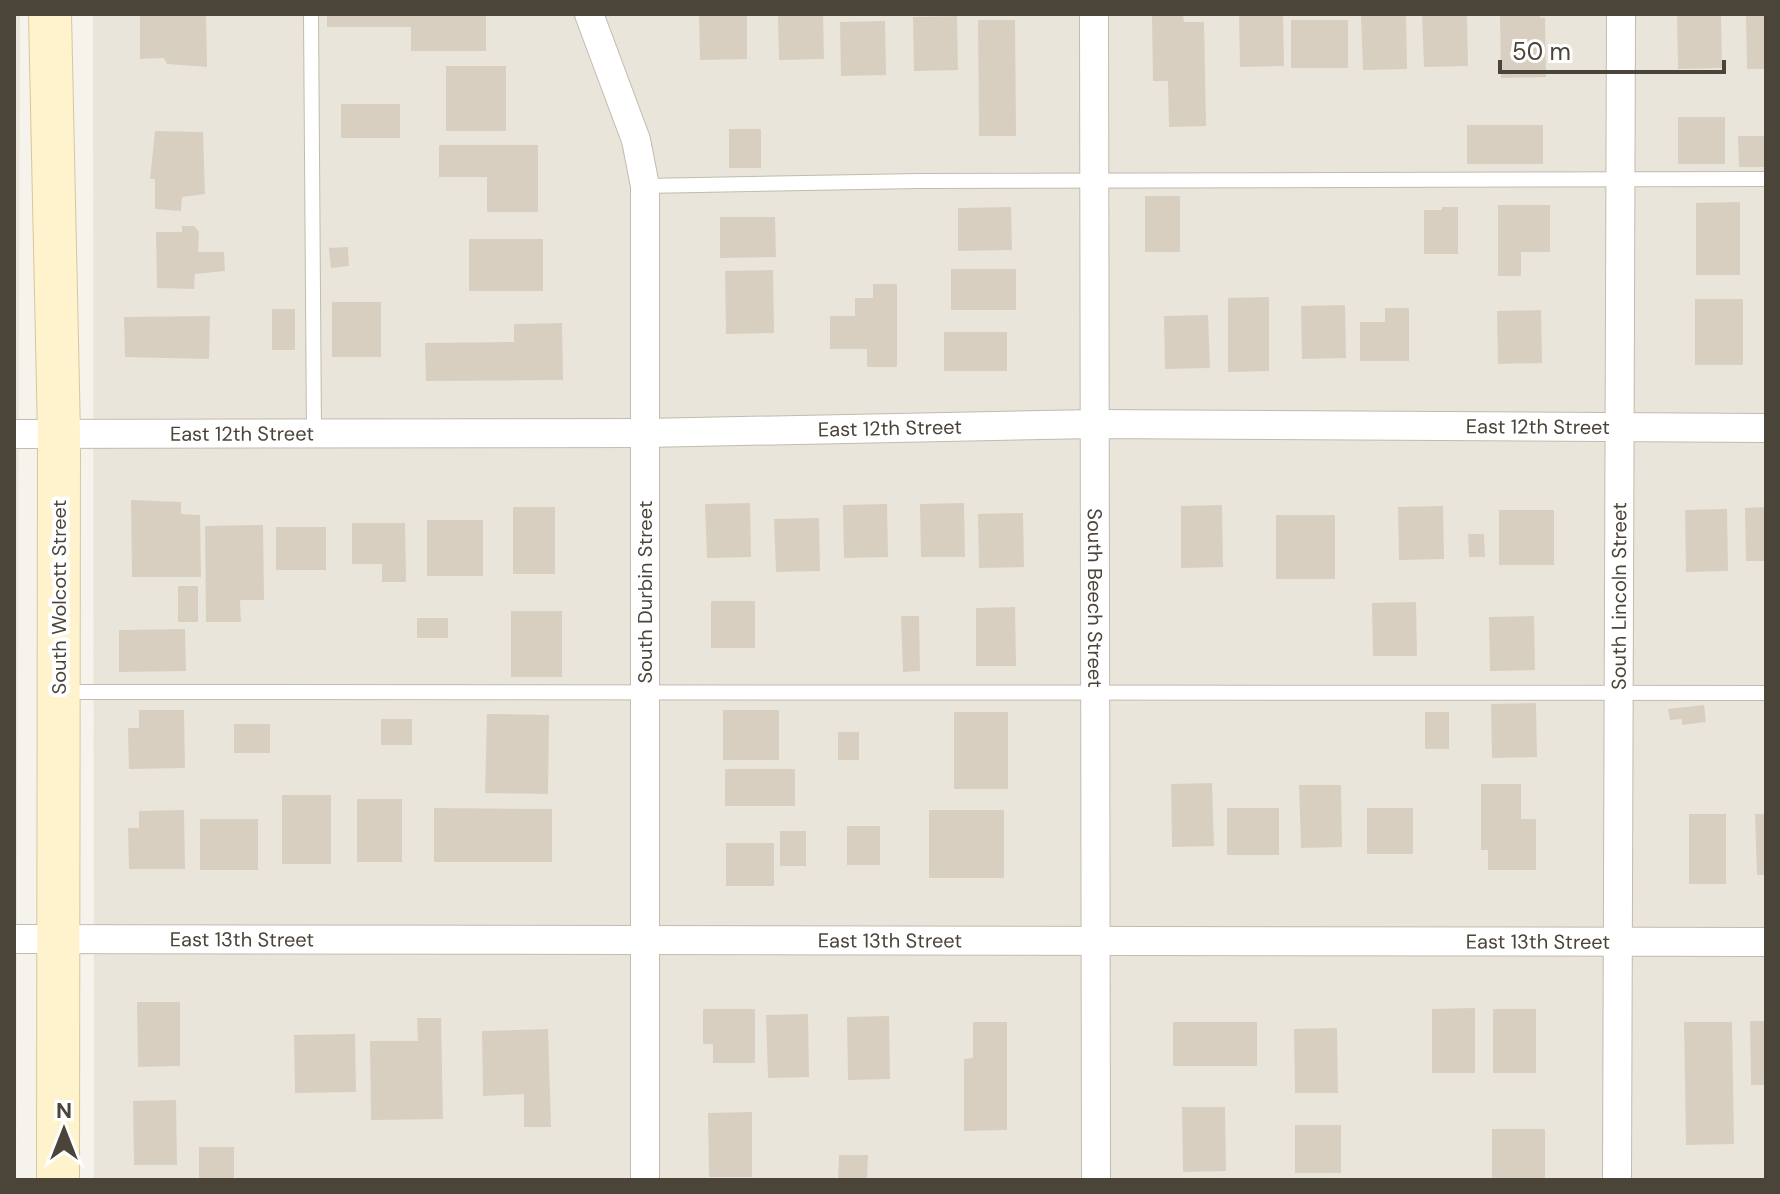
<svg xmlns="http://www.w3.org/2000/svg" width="1780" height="1194" font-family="'DM Sans',sans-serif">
<rect width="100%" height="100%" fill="#f6f3ec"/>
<path fill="#eae5da" d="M14 14H20L16 1180H14Z
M93 14H1766V1180H94Z"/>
<path fill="#d8cfc1" d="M140 14H206L207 67 167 64 164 58 140 59Z
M327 14H486V51H411V27H327Z
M699 14H747V59L700 60Z
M778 14H823L824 59 779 60Z
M1239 14H1283L1284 66 1240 67Z
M1422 14H1467L1468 66 1424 67Z
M1500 14H1540V18H1545L1546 77 1501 78Z
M1721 14 1722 68 1678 69 1677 15Z
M1152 15H1183L1184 22H1204L1206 126 1169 127 1168 81H1153Z
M1406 15 1407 69 1363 70 1361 16Z
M1746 15H1766V69H1747Z
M957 16 958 70 914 71 913 17Z
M978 20H1015L1016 136H979Z
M1291 20H1348V68H1291Z
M885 21 886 75 841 76 840 22Z
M446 66H506V131H446Z
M341 104H400V138H341Z
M1678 117H1725V164H1678Z
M1467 125H1543V164H1467Z
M729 129H761V168H729Z
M155 131 203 132 205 194 182 197 181 211 155 209V179H150Z
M1738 136H1766V167H1739Z
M439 145H538V212H487V177H439Z
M1145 196H1180V252H1145Z
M1740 202V275H1696V203Z
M1498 205H1550V252H1521V276H1498Z
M1011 207 1012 250 958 251V208Z
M1442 207H1458V254H1424V210H1442Z
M720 217H775L776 257 720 258Z
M182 226H194L199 232 198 252H224L225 271 195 274 194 289 157 288 156 232H182Z
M469 239H543V291H469Z
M348 247 349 266 331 268 329 248Z
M951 269H1016V310H951Z
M773 270 774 333 726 334 725 271Z
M873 284H897V367H867V349H830V316H855V298H873Z
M1269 297V371L1228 372V298Z
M1695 299H1743V365H1695Z
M332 302H381V357H332Z
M1345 305 1346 358 1302 359 1301 306Z
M1385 308H1409V361H1360V322H1385Z
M272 309H295V350H272Z
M1541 310 1542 363 1498 364 1497 311Z
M1208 315 1210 368 1165 369 1164 316Z
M210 316 209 359 125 357 124 317Z
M562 323 563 380 426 381 425 343 514 342V324Z
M944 332H1007V371H944Z
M131 500 181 502V514L200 515 201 577H132Z
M750 503 751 557 707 558 705 504Z
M964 503 965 557H921L920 504Z
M887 504 888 557 844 558 843 505Z
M1222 505 1223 567 1181 568V506Z
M1443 506 1444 559 1399 560 1398 507Z
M513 507H555V574H513Z
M1766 507V561H1746L1745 508Z
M1727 509 1728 571 1686 572 1685 510Z
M1499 510H1554V565H1499Z
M1023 513 1024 567 979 568 978 514Z
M1276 515H1335V579H1276Z
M819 518 820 571 776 572 774 519Z
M427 520H483V576H427Z
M352 523H405L406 582H382V564H352Z
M263 525 264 600H240L241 622H206L205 526Z
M276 527H326V570H276Z
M1468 534H1484L1485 557H1469Z
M178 586H198V622H178Z
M711 601H755V648H711Z
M1416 602 1417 656H1373L1372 603Z
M1015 607 1016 666H976V608Z
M511 611H562V677H511Z
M901 616H919L920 671 903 672Z
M1534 616 1535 670 1490 671 1489 617Z
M417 618H448V638H417Z
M185 629 186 671 119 672V630Z
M1536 703 1537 757 1492 758 1491 704Z
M1704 705 1706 722 1682 725V719L1670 720 1668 709Z
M139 710H184L185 768 129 769 128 728H139Z
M723 710H779V760H723Z
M954 712H1008V789H954Z
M1425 712H1449V749H1425Z
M487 714 549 715 548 794 485 793Z
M381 719H412V745H381Z
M234 724H270V753H234Z
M838 732H859V760H838Z
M725 769H795V806H725Z
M1212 783 1214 846 1172 847 1171 784Z
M1481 784H1521V819H1536V870H1488V850H1481Z
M1299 785H1341L1342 847 1301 848Z
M282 795H331V864H282Z
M357 799H402V862H357Z
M434 808 552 809V862H434Z
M1227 808H1279V855H1227Z
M1367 808H1413V854H1367Z
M184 810 185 869H129L128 828H139V811Z
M929 810H1004V878H929Z
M1689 814H1726V884H1689Z
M1755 814H1766V875H1757Z
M200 819H258V870H200Z
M847 826H880V865H847Z
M780 831H806V866H780Z
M726 843H774V886H726Z
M137 1002H180V1066L138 1067Z
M1475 1008V1073H1432V1009Z
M703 1009H755V1063H713V1044H703Z
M1493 1009H1536V1073H1493Z
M808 1014 809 1077 768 1078 766 1015Z
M889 1016 890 1079 848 1080 847 1017Z
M417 1018H441L443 1119 371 1120 370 1041H418Z
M1750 1021H1766V1085H1751Z
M973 1022H1007V1130L964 1131V1059L973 1058Z
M1173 1022H1257V1066H1173Z
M1684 1022H1732L1734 1144 1686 1145Z
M1337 1028 1338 1093H1295L1294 1029Z
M548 1029 551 1127H524V1094L483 1096 482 1031Z
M355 1034 356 1092 295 1093 294 1035Z
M176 1100 177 1165H134L133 1101Z
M1182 1107H1225L1226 1171 1183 1172Z
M752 1112V1177H709L708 1113Z
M1295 1125H1341V1173H1295Z
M1492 1129H1545V1180H1492Z
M199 1147H234V1179H199Z
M839 1155H868L867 1180H838Z"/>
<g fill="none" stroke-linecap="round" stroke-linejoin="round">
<g stroke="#c2bbae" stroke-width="16">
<path id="lane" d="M311 14 314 434
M645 186 919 181 1766 179
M62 692 1766 693"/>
</g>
<g stroke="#c2bbae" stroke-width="30">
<g id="street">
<path d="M589 14 636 140 645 186V1180"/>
<path id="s1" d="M1094 14 1096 1180"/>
<path id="s2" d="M14 434 645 433 1095 424 1766 428"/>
<path id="s3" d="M14 939 1766 942"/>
<path id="s4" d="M1617 1180 1621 14"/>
</g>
</g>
<g stroke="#d6c79b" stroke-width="44">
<path id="secondary" d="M50 14 59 435 58 1180"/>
</g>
<use href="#lane" stroke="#fff" stroke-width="14"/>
<use href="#street" stroke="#fff" stroke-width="28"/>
<use href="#secondary" stroke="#fff3cd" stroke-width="42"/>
</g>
<g text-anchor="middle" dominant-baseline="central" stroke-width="8" stroke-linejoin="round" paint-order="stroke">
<g font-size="20" fill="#4b4439" stroke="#fff">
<text stroke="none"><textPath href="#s2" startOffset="1524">East 12th Street</textPath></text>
<text stroke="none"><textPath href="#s2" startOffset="876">East 12th Street</textPath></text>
<text stroke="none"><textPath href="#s2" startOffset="228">East 12th Street</textPath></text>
<text transform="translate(645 592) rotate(-90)">South Durbin Street</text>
<text transform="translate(59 597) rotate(-90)">South Wolcott Street</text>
<text stroke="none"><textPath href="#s1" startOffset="584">South Beech Street</textPath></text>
<text stroke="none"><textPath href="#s4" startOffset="584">South Lincoln Street</textPath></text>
<text stroke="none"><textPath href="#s3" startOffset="228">East 13th Street</textPath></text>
<text stroke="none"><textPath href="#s3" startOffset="876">East 13th Street</textPath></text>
<text stroke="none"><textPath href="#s3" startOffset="1524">East 13th Street</textPath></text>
</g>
</g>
<rect width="1780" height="1194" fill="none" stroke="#4b4439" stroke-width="32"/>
<g transform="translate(64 1130)" stroke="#ffffff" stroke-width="6" paint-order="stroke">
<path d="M0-6L14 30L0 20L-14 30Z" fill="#4b4439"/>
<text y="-12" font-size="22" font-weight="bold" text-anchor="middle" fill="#4b4439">N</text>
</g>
<path d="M1500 60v12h224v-12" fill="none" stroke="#4b4439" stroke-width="4"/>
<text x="1512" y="60" font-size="24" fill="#4b4439" stroke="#ffffff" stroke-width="6" paint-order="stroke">50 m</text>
</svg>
